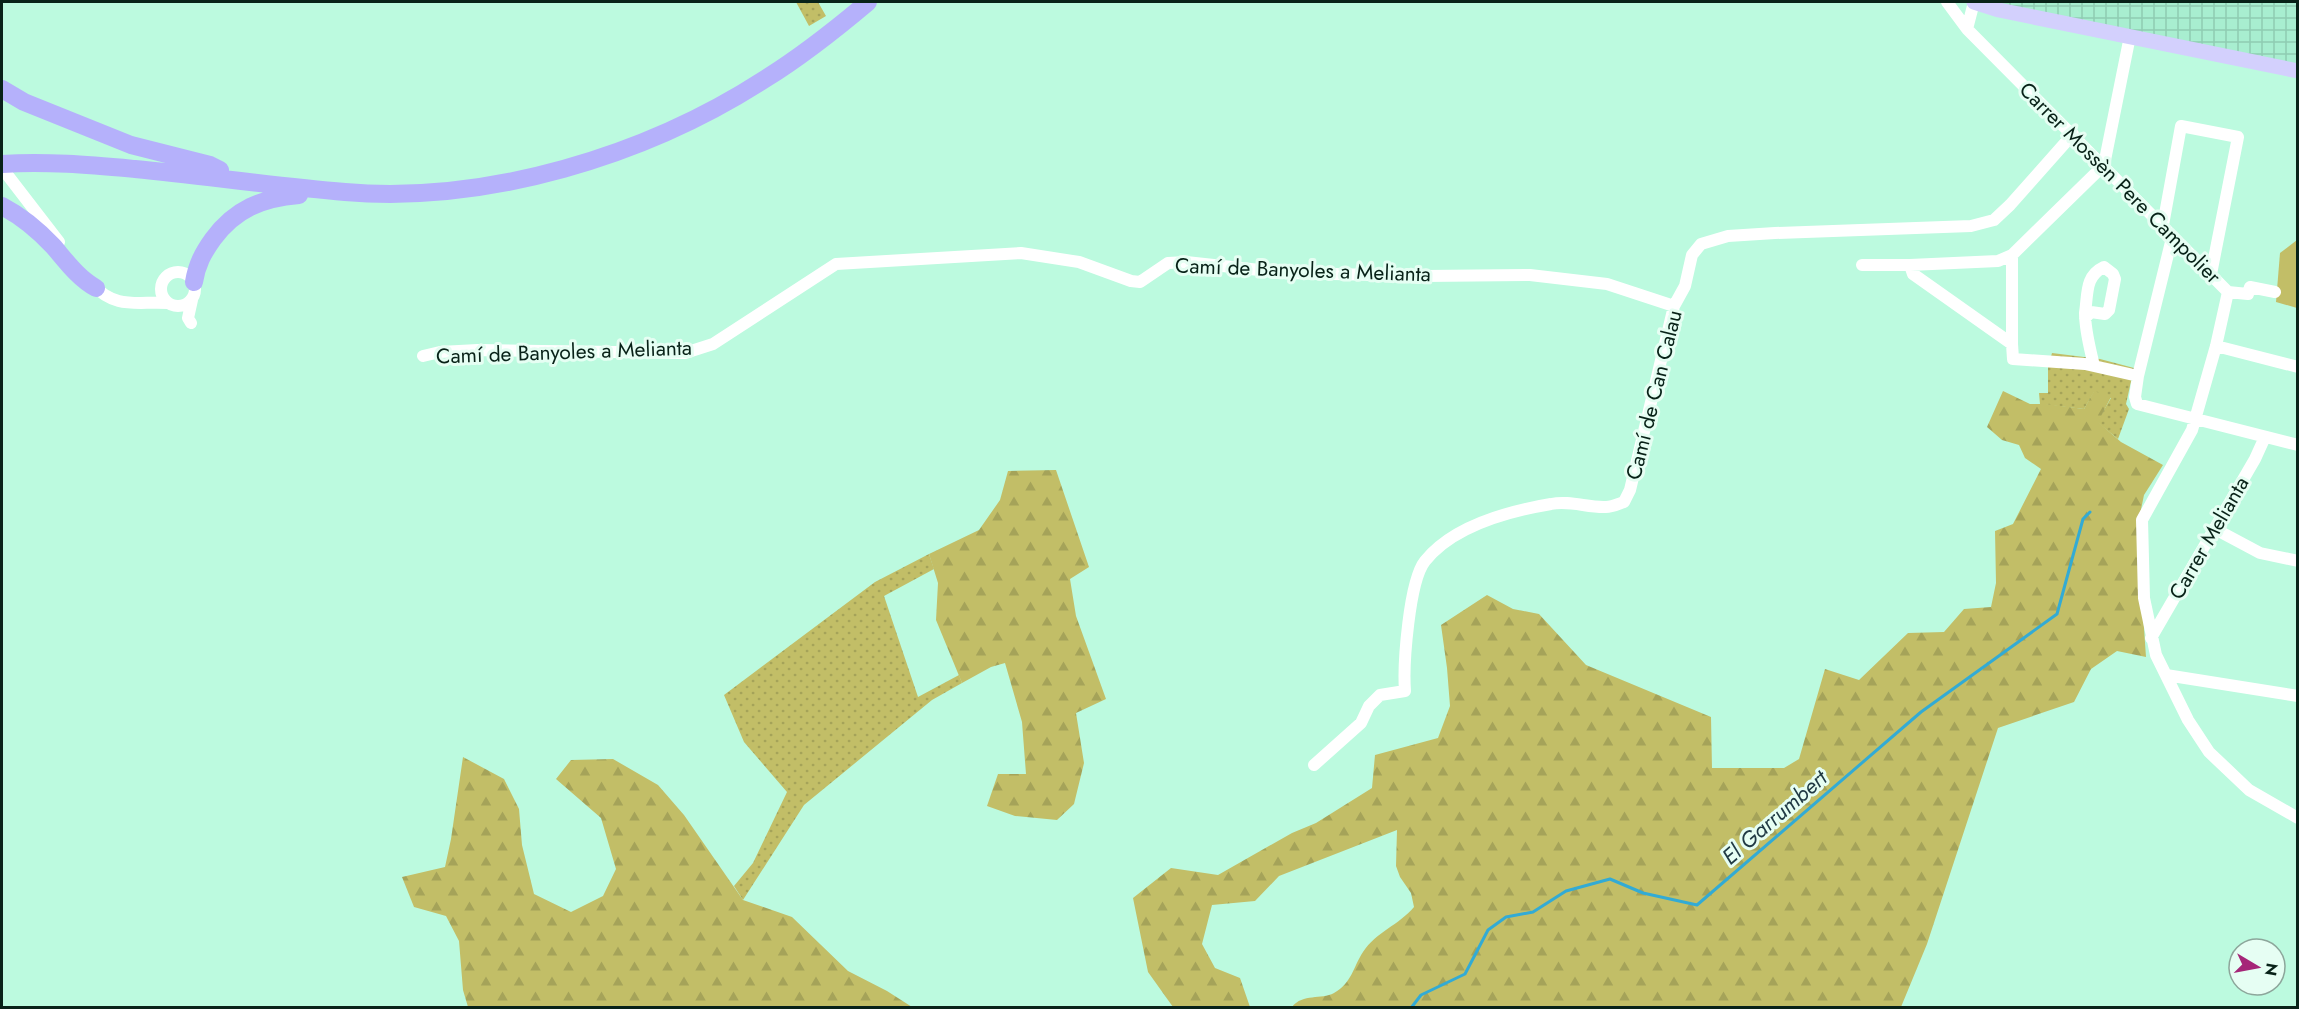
<svg xmlns="http://www.w3.org/2000/svg" width="2299" height="1009" font-family="Jost,sans-serif">
<defs>
<pattern id="industrial-grid" width="8" height="8" patternUnits="userSpaceOnUse" patternTransform="scale(1.5)"><rect width="8" height="8" fill="#a8eed0"/><path d="M0 4h8M4 0v8" fill="none" stroke="#8fccb2"/></pattern>
<pattern id="green-dots" width="8" height="8" patternUnits="userSpaceOnUse" patternTransform="scale(1.5)"><rect width="8" height="8" fill="#c2be67"/><path d="M2 2h.1M6 6h.1" fill="none" stroke="#a5a359" stroke-width="1.8" stroke-linecap="round"/></pattern>
<pattern id="forest-firs" width="22" height="20" patternUnits="userSpaceOnUse" patternTransform="scale(1.5)"><rect width="22" height="20" fill="#c2be67"/><path d="M5 1l3.5 6h-7zM16 11l3.5 6h-7z" fill="#a5a359"/></pattern>
</defs>
<rect width="100%" height="100%" fill="#bcfadf"/>
<path fill="url(#industrial-grid)" d="M1979 2H2297V71Z"/>
<path fill="url(#green-dots)" d="M796 2H818L826 16 809 26Z
M2052 353 2100 359 2134 368 2126 404 2129 409 2118 439 2097 422 2111 398 2094 392 2084 409 2040 404 2039 393H2048V367Z
M929 554 934 569 884 596 918 697 959 675 962 683 932 700 804 805 743 900 734 886 753 863 787 792 744 742 724 695 875 582Z"/>
<path fill="url(#forest-firs)" d="M2003 391 2030 404H2046L2084 409 2094 391 2111 397 2098 422 2121 442 2163 465 2144 495 2137 529 2146 657 2117 651 2091 669 2074 702 1998 728 1927 944 1901 1007H1292C1303 993 1321 1000 1334 993 1352 983 1353 967 1363 952 1376 932 1399 925 1414 907L1411 893 1400 877 1396 866 1397 830 1279 876 1255 901 1212 905 1202 944 1215 968 1240 978 1250 1007H1173L1148 972 1133 898 1171 868 1218 875 1292 833 1316 823 1372 788 1375 755 1438 738 1450 706 1447 668 1441 625 1487 595 1513 609 1539 614 1586 665 1711 717 1712 768H1784L1799 759 1825 669 1859 680 1908 633 1944 632 1964 609 1991 607 1996 583 1995 531 2013 524 2041 469 2025 458 2019 445 2002 440 1987 427Z
M1056 470 1089 567 1070 579 1076 616 1106 699 1076 713 1084 763 1074 804 1057 820 1015 816 987 806 998 774H1026L1022 722 1005 663 991 667 962 683 936 620 938 583 929 554 979 530 1000 500 1008 471Z
M463 757 504 779 519 809 522 845 534 894 571 912 603 896 616 869 601 818 556 779 571 760 613 759 658 785 684 815 743 900 792 917 848 971 887 991 912 1007H468L463 990 459 941 446 916 414 907 402 877 445 867 451 839Z"/>
<path fill="#c2be67" d="M2297 240V308L2276 302 2280 253Z"/>
<g fill="none" stroke-linecap="round" stroke-linejoin="round">
<path stroke="#32abd5" stroke-width="3" d="M1411 1008 1421 995 1465 974 1488 930 1506 917 1533 912 1566 891 1610 879 1643 893 1697 905 1921 712 2057 614 2083 519 2090 512"/>
<path stroke="#fff" stroke-width="12" d="M1947 2 1967 29 2228 292 2216 346 2192 430 2142 520 2144 598 2156 655 2188 720 2209 752 2249 790 2298 818
M1967 29 1974 2
M2 168 59 242
M2163 225 2181 126 2238 137 2211 274
M2172 238 2138 376 2135 397 2137 404 2298 445
M2012 255V344
M1862 265H1910L1998 261 2012 255 2104 165 2130 36
M1910 265 1913 274 2012 344 2013 359 2085 364 2138 376
M161 289a17 17 0 1 1 34 0a17 17 0 1 1-34 0Z
M92 284C116 310 137 301 168 303
M2228 292 2248 294 2250 287 2275 292
M2085 318 2091 312 2105 314 2109 310 2115 279 2113 274 2104 267C2085 276 2088 293 2085 313 2085 331 2090 348 2094 366
M191 323 188 318 192 300
M2216 346 2298 367
M423 356 440 352 478 350 685 353 713 344 836 264 1021 253 1079 262 1131 281 1140 282 1168 263 1186 262 1287 273 1424 276 1530 275 1607 284 1674 306
M2215 529 2260 553 2298 561
M2151 638 2255 459 2265 437
M2166 675 2298 696
M1314 765 1361 723 1369 706 1380 695 1405 691C1403 665 1409 581 1425 561 1453 526 1509 511 1551 504 1570 500 1588 508 1606 507 1612 507 1618 504 1624 502L1630 490 1674 306 1685 286 1692 255 1701 244 1728 236 1775 233 1971 226 1994 220 2010 205 2073 134"/>
<path stroke="#d3d0fd" stroke-width="15" d="M1974 2 1999 10 2298 71"/>
<path stroke="#b5b1fb" stroke-width="18" d="M2 89 24 102 131 145 210 165 220 170
M2 164C46 161 90 165 135 169 205 176 275 186 345 192 487 204 646 156 765 79 802 56 836 29 868 2
M2 206C21 216 38 230 53 246 66 261 78 278 96 288
M194 282C197 264 203 253 213 239 235 209 262 198 299 195"/>
</g>
<g text-anchor="middle" dominant-baseline="central" stroke-width="6" stroke-linejoin="round" paint-order="stroke">
<g font-size="21" fill="#082218" stroke="#e6fef3">
<text transform="translate(2120 183) rotate(45)">Carrer Mossèn Pere Campolier</text>
<text transform="translate(1303 270) rotate(2)">Camí de Banyoles a Melianta</text>
<text transform="translate(564 352) rotate(-2)">Camí de Banyoles a Melianta</text>
<text transform="translate(1654 395) rotate(-76)">Camí de Can Calau</text>
<text transform="translate(2209 538) rotate(-60)">Carrer Melianta</text>
</g>
<g font-size="22" font-style="italic" fill="#213a44" stroke="#e6fef3">
<text transform="translate(1774 817) rotate(-41)">El Garrumbert</text>
</g>
</g>
<rect width="2299" height="1009" fill="none" stroke="#082218" stroke-width="6"/>
<g transform="translate(2257 967) rotate(100)"><circle r="28" fill="#e6fef3" stroke="#8da69b" stroke-width="1.5"/>
<path d="M0-4.5L10 22L0 15L-10 22Z" fill="#a52678"/>
<text y="-9" font-size="16" font-weight="bold" text-anchor="middle" fill="#082218">N</text>
</g>
</svg>
